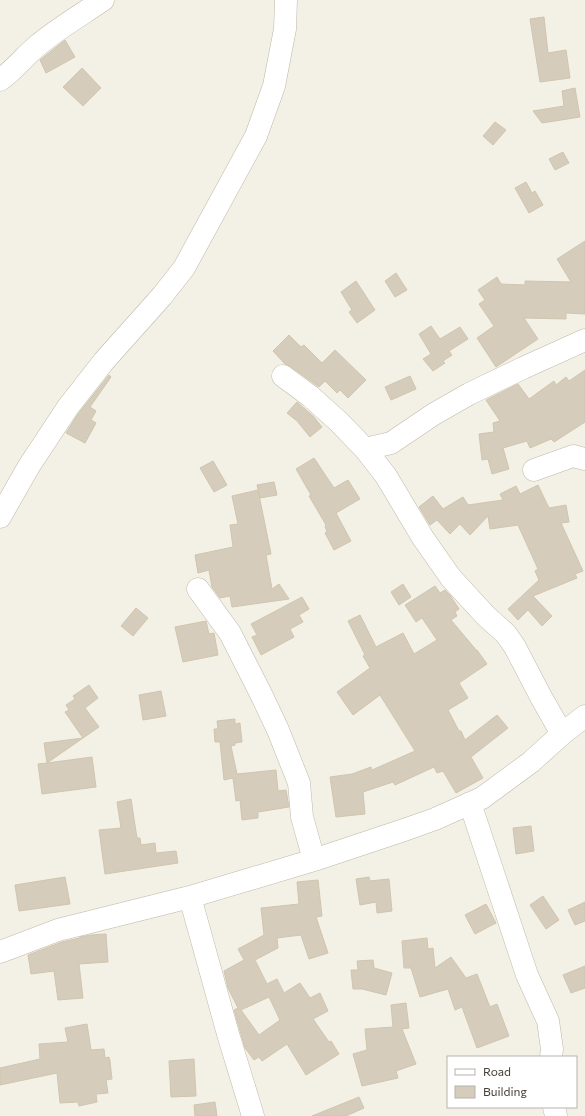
<svg xmlns="http://www.w3.org/2000/svg" width="585" height="1116" font-family="Commissioner,sans-serif">
<rect width="100%" height="100%" fill="#f3f0e6"/>
<path fill="#d5ccbb" stroke="#d0c5ae" fill-rule="evenodd" d="M544 17 548 53 566 50 570 78 540 82 530 19Z
M65 40 75 57 46 73 40 60Z
M82 68 101 88 83 106 63 87Z
M575 88 580 117 542 123 533 111 564 106 562 91Z
M495 122 506 130 493 145 483 136Z
M563 152 569 163 555 170 549 159Z
M526 182 532 193 535 191 543 205 529 213 515 188Z
M585 241V314L566 313V319L524 318 538 339 496 367 477 338 494 326 479 304 485 300 478 290 497 277 501 284 525 285V281L571 282 557 259Z
M396 273 407 290 395 297 385 281Z
M356 281 375 310 357 323 349 312 352 310 341 292Z
M431 326 440 339 460 327 468 339 449 351 452 355 443 361 445 363 433 371 423 359 431 354 419 334Z
M289 335 301 347 304 345 322 363 335 350 366 380 348 398 340 390 337 393 325 381 319 387 290 366 285 364 273 351Z
M585 370V422L554 442 551 439 530 448 527 441 503 448 509 469 492 474 488 459 482 460 479 434 494 432 493 423 500 421 486 400 518 384 529 399 554 381 556 385 566 377 569 381Z
M109 375 111 377 90 407 96 411 91 420 96 423 85 443 66 433 78 414Z
M410 376 416 389 391 400 385 387Z
M297 402 313 416 322 427 310 437 297 421 287 413Z
M314 458 334 488 348 480 360 499 336 513 351 541 334 550 325 533 327 532 325 526 326 525 309 496 311 495 296 469Z
M213 461 227 485 214 492 200 468Z
M274 482 277 495 260 498 257 485Z
M538 485 549 508 566 505 569 522 561 523 583 571 575 574 577 578 533 596 552 616 542 626 528 610 518 620 508 609 539 580 535 571 538 569 518 525 490 529 488 516 470 535 460 524 450 534 437 520 430 525 419 507 433 496 443 509 463 497 468 505 503 500 500 494 516 486 520 494Z
M258 490 271 554 266 555 272 589 279 584 289 599 232 607 230 596 220 598 212 587 209 570 198 573 195 555 233 547 230 525 238 524 232 496Z
M403 584 411 597 399 605 391 592Z
M435 586 440 593 445 590 450 595 459 609 455 612 457 616 451 620 477 651V650L487 664 459 683 468 698 448 710 459 731H461L465 740 497 715 508 728 471 757 483 778 456 793 443 771 437 773 434 767 395 785 393 782 363 792 365 814 336 817 330 777 352 774 371 767 372 770 415 751 380 695 353 715 337 692 370 668 363 656 365 655 348 621 360 615 376 647 403 633 414 654 437 640 422 618 416 622 405 605Z
M302 597 309 609 299 615 303 622 290 629 294 637 261 655 252 637 257 635 251 624Z
M136 608 148 618 133 636 121 626Z
M206 621 209 634 214 633 218 655 183 662 175 627Z
M89 685 98 698 85 708 99 727 83 738 65 712 69 710 66 705 75 699 73 696Z
M161 691 166 716 143 720 139 695Z
M235 719V724L240 723 242 742 235 743V745L231 746 237 774 276 770 278 791 286 790 289 807 258 812V818L242 820 240 800 236 801 233 778 224 780 220 742H215L214 729H218L217 721Z
M83 738 47 763 92 757 96 787 42 794 38 764 47 763 44 743Z
M131 799 137 838H140L141 845 155 843 156 853 176 851 178 863 105 874 99 830 121 828 117 802Z
M531 826 534 851 516 854 513 828Z
M65 877 70 904 19 911 15 885Z
M369 877 370 881 389 879 392 911 377 913 376 902 360 905 356 879Z
M318 880 322 916 316 917 328 953 309 959 301 935 277 938 278 948 255 960 267 984 277 979 284 993 300 983 310 998 320 993 328 1011 313 1019 329 1042 331 1041 339 1054 306 1075 287 1044 262 1061 259 1057 254 1060 245 1048 234 1010 238 1008 228 988 224 971 244 960 238 949 264 935 261 908 299 904 297 882ZM269 997 280 1020 259 1035 241 1010Z
M543 896 559 920 546 929 530 905Z
M585 902V921L575 925 568 910Z
M486 904 496 923 475 934 465 915Z
M106 934 108 962 79 964 83 998 58 1000 54 971 31 974 28 955 62 942 80 938V937L91 935Z
M427 938 428 949 433 948 435 968 451 957 466 978 477 974 490 1007 497 1004 509 1036 477 1048 462 1007 455 1010 448 989 420 997 411 968H404L402 941Z
M373 960 374 968 392 973 386 995 362 989H353L351 970H358L357 961Z
M585 966V988L571 993 563 975Z
M406 1003 409 1028 402 1029 416 1064 396 1071 398 1078 362 1086 353 1054 367 1050 365 1029 393 1027 391 1005Z
M87 1024 91 1050 104 1049 105 1058 109 1057 110 1061 112 1079 106 1080 108 1093 96 1094 97 1102 79 1106 78 1102 60 1103 57 1073 0 1085V1068L40 1059 39 1044 68 1042 65 1028Z
M194 1059 196 1096 171 1097 169 1061Z
M359 1097 364 1108 346 1116H312Z
M215 1102 217 1116H195L194 1105Z"/>
<g fill="none" stroke-linecap="round" stroke-linejoin="round">
<g stroke="#bfb8a8" stroke-width="23">
<path id="minor" d="M0 80C14 70 24 57 37 46 57 29 81 15 103 0
M283 376 310 396 339 422 365 449 386 476 423 538 451 578 486 616 506 634 515 647 541 697 562 734
M365 449 391 443 434 414 469 394 523 368 585 340
M534 470 573 456 585 459
M0 517 29 466 68 407 104 361 162 296 184 268 256 136 274 86 285 29 286 0
M198 589 230 633 261 694 278 730 299 783 302 817 314 860
M470 803 527 975 548 1021 552 1049 551 1057
M190 897 228 1034 253 1116
M0 952 58 930 190 897 314 860 407 829 435 819 482 798 531 762 562 734 585 716
M554 1107 556 1116"/>
</g>
<use href="#minor" stroke="#fff" stroke-width="22"/>
</g>
<rect x="447" y="1056" width="130" height="52" fill="#ffffff" stroke="#b5b3ae"/>
<rect x="455" y="1069" width="20" height="6" fill="#ffffff" stroke="#b5b3ae"/>
<text x="483" y="1076" font-size="12" fill="#464035">Road</text>
<rect x="455" y="1086" width="20" height="12" fill="#d5ccbb" stroke="#b5b3ae"/>
<text x="483" y="1096" font-size="12" fill="#464035">Building</text>
</svg>
